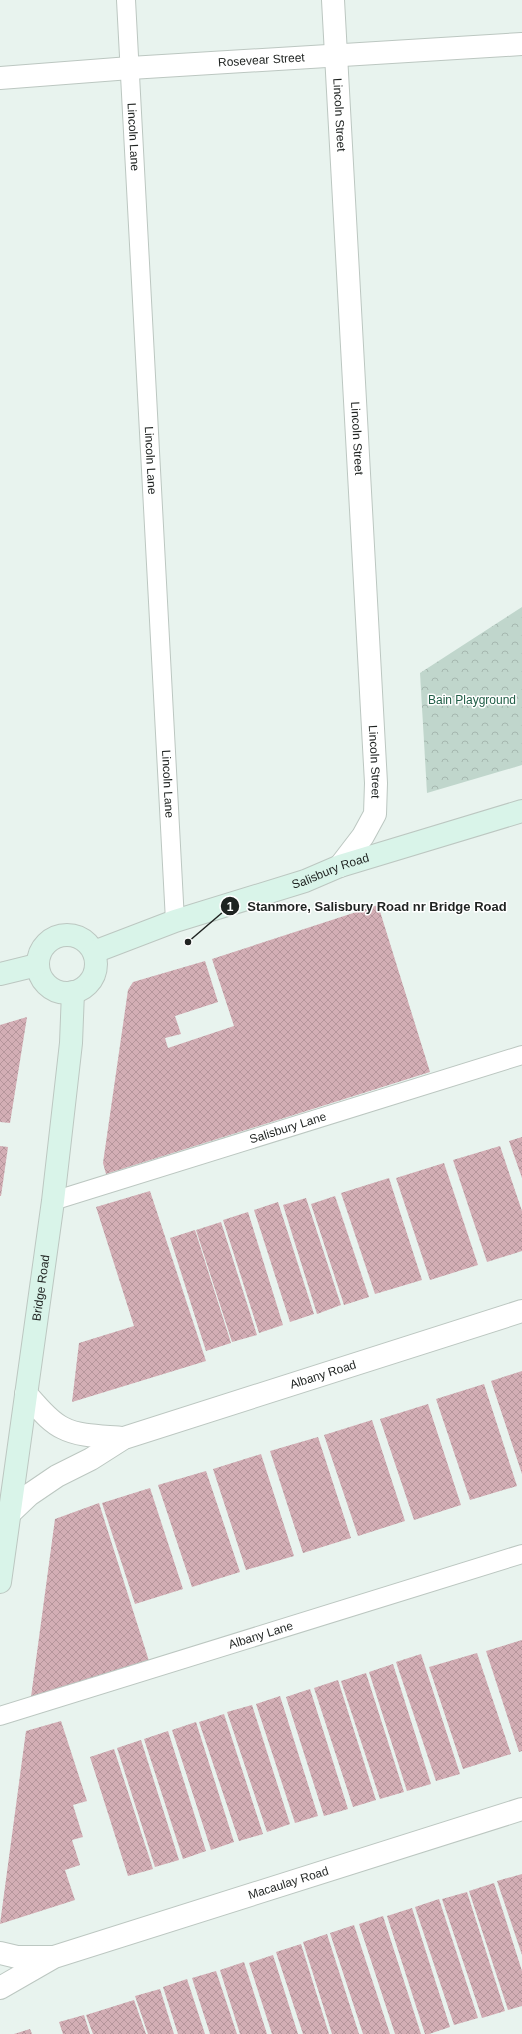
<svg xmlns="http://www.w3.org/2000/svg" width="522" height="2034" font-family="Arial,sans-serif">
<defs>
<pattern id="park-crowns" width="20" height="18" patternUnits="userSpaceOnUse"><rect width="20" height="18" fill="#c0d6cc"/><path d="M2 6a3 3 0 1 1 6 0M12 15a3 3 0 1 1 6 0" fill="none" stroke="#a5b7af"/></pattern>
<pattern id="building-cross-hatch" width="8" height="8" patternUnits="userSpaceOnUse"><rect width="8" height="8" fill="#d3aeb5"/><path d="M0 0l8 8M0 8l8-8" fill="none" stroke="#b5959b"/></pattern>
</defs>
<rect width="100%" height="100%" fill="#e8f3ee"/>
<path fill="url(#park-crowns)" d="M522 607V765L427 793 420 673Z"/>
<path fill="url(#building-cross-hatch)" d="M378 905 430 1072 106 1174 103 1163 128 990 133 982 205 961 218 1002 175 1016 181 1034 165 1038 168 1048 234 1026 212 959Z
M27 1017 10 1123 0 1122V1025Z
M522 1137V1178L509 1141Z
M0 1146 8 1147 1 1196H0Z
M500 1146 522 1211V1251L487 1262 453 1160Z
M444 1163 478 1265 430 1280 396 1178Z
M389 1178 422 1280 375 1294 341 1193Z
M150 1191 206 1361 72 1402 79 1343 134 1326 96 1207Z
M335 1196 369 1297 344 1305 311 1204Z
M306 1198 341 1305 317 1314 283 1205Z
M278 1202 314 1314 290 1322 254 1210Z
M248 1212 283 1325 259 1333 223 1220Z
M221 1222 257 1335 232 1342 196 1230Z
M195 1230 231 1343 206 1351 170 1238Z
M522 1371V1474L491 1381Z
M484 1384 517 1486 470 1500 436 1399Z
M428 1404 461 1505 414 1520 380 1419Z
M372 1420 405 1521 358 1536 324 1435Z
M318 1437 351 1538 303 1553 270 1451Z
M261 1454 294 1556 246 1570 213 1469Z
M206 1471 240 1572 192 1587 158 1485Z
M150 1488 183 1589 135 1604 102 1503Z
M99 1503 149 1661 31 1697 55 1519Z
M522 1640V1751L519 1752 486 1651Z
M477 1653 511 1754 463 1769 429 1667Z
M421 1654 460 1774 436 1781 396 1662Z
M393 1664 431 1784 407 1791 369 1672Z
M366 1673 404 1792 380 1799 341 1681Z
M338 1680 376 1800 353 1807 314 1688Z
M310 1689 348 1809 324 1816 286 1697Z
M280 1696 318 1816 295 1823 256 1704Z
M252 1705 290 1824 267 1832 227 1712Z
M224 1714 263 1834 239 1841 199 1722Z
M61 1721 87 1801 73 1805 83 1837 72 1840 80 1865 65 1870 75 1900 0 1924 26 1731Z
M196 1722 234 1842 211 1850 172 1730Z
M168 1731 206 1851 183 1859 144 1739Z
M141 1740 179 1860 155 1867 117 1748Z
M114 1749 153 1869 128 1876 90 1757Z
M522 1874V1955L497 1881Z
M494 1883 522 1971V2006L508 2010 469 1891Z
M467 1892 505 2011 482 2018 442 1899Z
M439 1899 478 2018 454 2025 415 1907Z
M412 1908 450 2027 429 2034H425L387 1916Z
M383 1916 421 2034H395L359 1924Z
M354 1925 390 2034H363L330 1933Z
M327 1934 359 2034H332L303 1942Z
M301 1944 329 2034H303L276 1952Z
M273 1955 298 2034H272L249 1963Z
M244 1962 267 2034H240L220 1970Z
M216 1971 237 2034H210L192 1978Z
M187 1979 205 2034H178L163 1987Z
M160 1989 174 2034H148L135 1996Z
M134 2000 146 2034H93L86 2015Z
M84 2015 90 2034H63L59 2022Z
M30 2029 32 2034H14Z"/>
<g fill="none" stroke-linecap="round" stroke-linejoin="round">
<g stroke="#bcc7c1" stroke-width="20">
<g id="lane">
<path id="s1" d="M126 0 175 921"/>
<path id="s2" d="M53 1201 522 1055"/>
<path id="s3" d="M0 1716 522 1554"/>
</g>
</g>
<g stroke="#bcc7c1" stroke-width="24">
<g id="street">
<path id="s4" d="M333 0 376 783 375 814 363 836 340 866"/>
<path id="s5" d="M0 78 130 68 522 44"/>
<path d="M26 1394C37 1405 48 1421 63 1428 80 1437 105 1436 124 1438"/>
<path id="s6" d="M10 1513 29 1495 57 1476 91 1459 124 1438 522 1311"/>
<path d="M0 1953 17 1957H53"/>
<path id="s7" d="M0 1988 54 1957 522 1809"/>
</g>
</g>
<g stroke="#bcc7c1" stroke-width="24">
<g id="secondary">
<circle cx="67" cy="964" r="29"/>
<path id="s8" d="M94 952 175 921 305 881 340 866 522 811"/>
<path d="M0 974 37 965"/>
<path id="s9" d="M0 1582 53 1201 71 1043 73 992"/>
</g>
</g>
<use href="#lane" stroke="#fff" stroke-width="18"/>
<use href="#street" stroke="#fff" stroke-width="22"/>
<use href="#secondary" stroke="#d9f4e9" stroke-width="22"/>
</g>
<g text-anchor="middle" dominant-baseline="central" stroke-width="3" stroke-linejoin="round" paint-order="stroke">
<g font-size="12" fill="#1f2321" stroke="#fff">
<text stroke="none"><textPath href="#s5" startOffset="262">Rosevear Street</textPath></text>
<text stroke="none"><textPath href="#s4" startOffset="115">Lincoln Street</textPath></text>
<text stroke="none"><textPath href="#s1" startOffset="137">Lincoln Lane</textPath></text>
<text stroke="none"><textPath href="#s4" startOffset="439">Lincoln Street</textPath></text>
<text stroke="none"><textPath href="#s1" startOffset="461">Lincoln Lane</textPath></text>
<text stroke="none"><textPath href="#s4" startOffset="763">Lincoln Street</textPath></text>
<text stroke="none"><textPath href="#s1" startOffset="785">Lincoln Lane</textPath></text>
<text stroke="none"><textPath href="#s8" startOffset="250">Salisbury Road</textPath></text>
<text stroke="none"><textPath href="#s2" startOffset="246">Salisbury Lane</textPath></text>
<text stroke="none"><textPath href="#s9" startOffset="297">Bridge Road</textPath></text>
<text stroke="none"><textPath href="#s6" startOffset="346">Albany Road</textPath></text>
<text stroke="none"><textPath href="#s3" startOffset="273">Albany Lane</textPath></text>
<text stroke="none"><textPath href="#s7" startOffset="308">Macaulay Road</textPath></text>
</g>
<g font-size="12" fill="#215e47" stroke="#fff">
<text x="472" y="700">Bain Playground</text>
</g>
</g>
<path fill="none" stroke="#1f2321" stroke-width="1.5" d="M188 942L230 906"/>
<g fill="#1f2321" stroke="#fff" stroke-width="1.5">
<circle cx="188" cy="942" r="4"/>
<circle cx="230" cy="906" r="10"/>
</g>
<g font-size="12" text-anchor="middle" font-weight="bold" fill="#fff">
<text x="230" y="911">1</text>
</g>
<g font-size="13" text-anchor="middle" font-weight="bold" fill="#1f2321" stroke="#fff" stroke-width="3" stroke-linejoin="round" paint-order="stroke">
<text x="377" y="911">Stanmore, Salisbury Road nr Bridge Road</text>
</g>
</svg>
